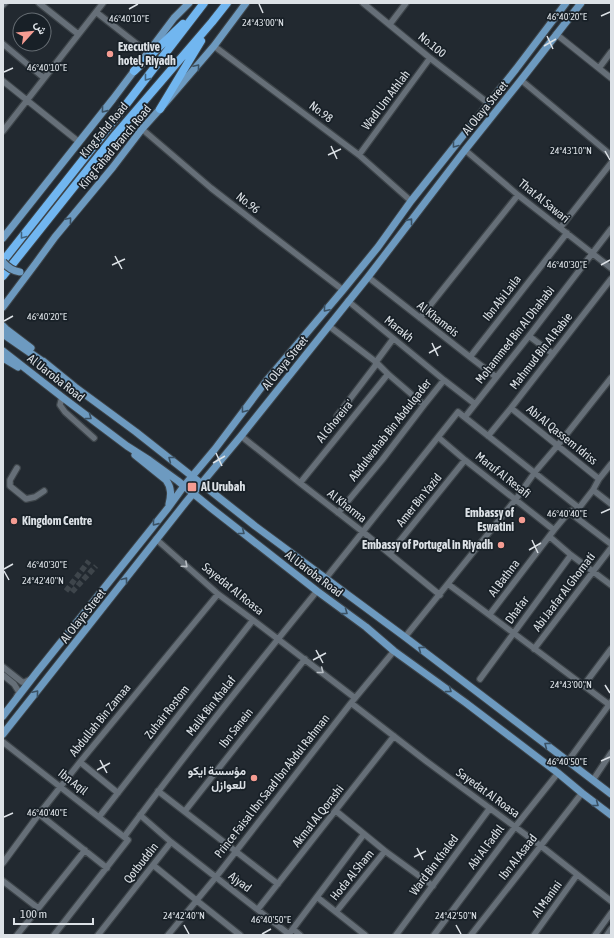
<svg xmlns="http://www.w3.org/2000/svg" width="614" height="938" font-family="'Asap Condensed',Vazirmatn,sans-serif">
<rect width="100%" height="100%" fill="#222930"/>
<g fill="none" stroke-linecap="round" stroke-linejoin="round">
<path stroke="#3e454b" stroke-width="5.5" stroke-dasharray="5.5 3" stroke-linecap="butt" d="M66 591 89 561
M72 592 96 566"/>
<g stroke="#3d4449" stroke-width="8">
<path id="minor" d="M39 3 78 34
M363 3 430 58 488 103
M3 5 5 3
M96 12 147 52
M390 24 406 3
M556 34 611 78
M3 44 44 78
M214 46 359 155 411 201
M599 68 611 52
M521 80 611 155
M3 81 79 142
M142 129 211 188 261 227 343 290
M3 131 103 3
M465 150 518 195 611 268
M359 155 430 58
M560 228 611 163
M368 277 470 357 496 377
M348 301 444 380 475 404
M420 318 518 195
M329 326 376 362 388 374 424 405
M529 336 553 354
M470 357 567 233
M62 397 60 405 65 412 94 438
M511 408 599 479
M337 416 375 366 376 362 393 339
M465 417 529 336 611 229
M241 436 300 483 363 532 440 595
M488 436 511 408 611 279
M438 437 465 460 554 530
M17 468 10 480V486L26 499 35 497 44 491
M300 483 388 374
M593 490 611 504
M569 512 611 544
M338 513 382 460 424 405 444 380
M550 537 571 555 611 585
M156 539 218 594 253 620 355 698
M390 553 465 460
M326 578 458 412 579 508
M448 584 611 706
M490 614 554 530 569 512 579 508 593 490 599 479 611 464
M405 637 516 499 535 472 558 445 611 378
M534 649 611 548
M3 667 22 682H25L31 679
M3 675 14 684 19 692 17 696
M480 679 571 555
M584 685 611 649
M351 703 426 761 541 846 611 901
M3 742 128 840 54 935
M568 761 611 702
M80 762 118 793
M593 780 611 753
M158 791 278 884
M185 811 305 659
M336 811 385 851 433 886
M39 814 107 868
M140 815 171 842 290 935
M99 817 253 620
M124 837C186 753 251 672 317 591
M3 863 39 814 80 762 218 594
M153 865 196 900 240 935
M3 881 38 908
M317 897 365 935
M258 909 394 736
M336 912 385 851
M293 929 300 935
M289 934 364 834
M17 935 85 850
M98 935 171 842
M168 935 216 877 351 703 394 651
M396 935 490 808
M434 935 515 827 558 773
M471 935 582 793
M534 935 577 875
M595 935 611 913
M607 935 611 929"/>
</g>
<g stroke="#3d4449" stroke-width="9">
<path id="major" d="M3 238 113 99 174 18 189 3
M3 307 36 263 55 237 113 167 142 129 160 109 214 46 246 3
M3 326 6 329 31 348
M3 334 42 361H43L75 387 136 432 255 526 405 637 611 794
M3 351 62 397 127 446 149 460 178 481 211 508 317 591 366 627 394 651 466 703 558 773 582 793 611 815
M3 358 18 367
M135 455 166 480C172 488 171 496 169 504
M3 716 37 672 168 508 184 486 215 449 267 380 343 290 378 247 411 201 516 69 566 3
M3 734 41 686 186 502 241 436 368 277 465 150 521 80 581 3"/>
</g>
<g stroke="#3d4449" stroke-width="10">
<path id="highway" d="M134 71 183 24
M160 109 201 41
M3 261 108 128 204 3
M3 276 116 134 212 22 227 3"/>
</g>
<use href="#minor" stroke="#666f78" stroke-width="5.5"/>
<use href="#major" stroke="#6d9ac0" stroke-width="7"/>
<use href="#highway" stroke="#71b6f0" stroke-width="8"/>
<g stroke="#3d4449" stroke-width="9" stroke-linecap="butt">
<path id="major-bridge" d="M3 262C8 268 13 271 20 272"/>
</g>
<use href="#major-bridge" stroke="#6d9ac0" stroke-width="7"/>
</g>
<defs><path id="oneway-chevron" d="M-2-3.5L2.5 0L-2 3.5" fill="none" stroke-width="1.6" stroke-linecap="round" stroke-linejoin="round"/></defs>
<g stroke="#3a5164">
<use href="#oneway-chevron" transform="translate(197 67) rotate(-50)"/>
<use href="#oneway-chevron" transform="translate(104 110) rotate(129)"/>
<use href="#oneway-chevron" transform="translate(455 145) rotate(128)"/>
<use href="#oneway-chevron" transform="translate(69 220) rotate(-50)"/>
<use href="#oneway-chevron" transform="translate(410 221) rotate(-52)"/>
<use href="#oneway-chevron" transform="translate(326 309) rotate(130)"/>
<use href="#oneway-chevron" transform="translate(244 410) rotate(127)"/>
<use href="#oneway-chevron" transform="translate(89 417) rotate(37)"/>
<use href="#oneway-chevron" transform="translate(171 459) rotate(-142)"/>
<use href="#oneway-chevron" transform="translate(155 523) rotate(129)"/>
<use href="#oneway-chevron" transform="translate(242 532) rotate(38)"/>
<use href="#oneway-chevron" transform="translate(125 580) rotate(-52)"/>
<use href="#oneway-chevron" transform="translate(345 612) rotate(36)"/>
<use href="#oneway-chevron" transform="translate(421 649) rotate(-143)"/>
<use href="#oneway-chevron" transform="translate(449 690) rotate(36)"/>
<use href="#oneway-chevron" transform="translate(36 693) rotate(-50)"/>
<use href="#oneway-chevron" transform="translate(547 745) rotate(-143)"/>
<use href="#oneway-chevron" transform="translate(596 804) rotate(37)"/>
</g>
<g stroke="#406481">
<use href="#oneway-chevron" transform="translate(147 78) rotate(128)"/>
<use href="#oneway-chevron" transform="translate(23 236) rotate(128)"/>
</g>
<g stroke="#b9bfc5">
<use href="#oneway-chevron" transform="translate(185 565) rotate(42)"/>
<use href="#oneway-chevron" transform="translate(321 671) rotate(38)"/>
</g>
<path fill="none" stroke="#dce1e6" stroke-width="1.5" d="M259 4 263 13M129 9 138 4M601 16 610 12M547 36 553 49M544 46 556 39M4 72 13 68M331 146 337 159M605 151 610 160M328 155 341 149M115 256 122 269M112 265 125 259M601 265 610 260M4 321 13 316M432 343 438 356M429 353 441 346M216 453 222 466M213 463 225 456M601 513 610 509M532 540 538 553M529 550 541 543M4 569 13 564M4 571 9 580M316 650 323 663M313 660 326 653M605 685 610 693M100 760 107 773M601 761 610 757M97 770 110 763M4 817 13 813M417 848 423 860M414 857 426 851M184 925 189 934M456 925 461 934M262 934 271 929"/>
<g fill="#f59c92" stroke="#182027" stroke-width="1.5">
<circle cx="110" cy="54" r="4"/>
<rect x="187" y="482" width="10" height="10" rx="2"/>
<circle cx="522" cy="520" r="4"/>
<circle cx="14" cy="521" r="4"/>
<circle cx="501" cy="545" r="4"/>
<circle cx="254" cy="778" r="4"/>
</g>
<g text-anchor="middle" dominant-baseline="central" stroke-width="3.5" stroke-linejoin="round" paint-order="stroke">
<g font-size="12" fill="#dce1e6" stroke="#182027">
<text transform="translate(432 45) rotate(39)">No.100</text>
<text transform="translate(386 100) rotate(-53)">Wadi Um Athlah</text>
<text transform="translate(485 108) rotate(-51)">Al Olaya Street</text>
<text transform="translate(321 112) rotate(37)">No.98</text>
<text transform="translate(104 130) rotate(-50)">King Fahd Road</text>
<text transform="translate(115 147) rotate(-50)">King Fahad Branch Road</text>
<text transform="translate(544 201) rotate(39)">That Al Sawari</text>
<text transform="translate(248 203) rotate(39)">No.96</text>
<text transform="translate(502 298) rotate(-52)">Ibn Abi Laila</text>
<text transform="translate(438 319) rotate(38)">Al Khameis</text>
<text transform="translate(399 329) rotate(39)">Marakh</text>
<text transform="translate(515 335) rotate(-52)">Mohammed Bin Al Dhahabi</text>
<text transform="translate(541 351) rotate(-52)">Mahmud Bin Al Rabie</text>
<text transform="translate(285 363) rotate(-51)">Al Olaya Street</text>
<text transform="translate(56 378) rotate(38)">Al Uaroba Road</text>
<text transform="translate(335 421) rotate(-51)">Al Ghoreira'</text>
<text transform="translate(390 430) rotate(-52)">Abdulwahab Bin Abdulqader</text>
<text transform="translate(562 435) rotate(39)">Abi Al Qassem Idriss</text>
<text transform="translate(503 475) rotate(38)">Maruf Al Resafi</text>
<text transform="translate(419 500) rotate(-51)">Amer Bin Yazid</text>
<text transform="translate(347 506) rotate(38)">Al Kharma</text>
<text transform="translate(314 574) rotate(37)">Al Uaroba Road</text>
<text transform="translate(504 578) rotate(-53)">Al Bathna</text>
<text transform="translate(233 589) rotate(39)">Sayedat Al Roasa</text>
<text transform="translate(564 592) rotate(-53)">Abi Jaafar Al Ghornati</text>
<text transform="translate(517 610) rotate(-54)">Dhafar</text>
<text transform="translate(83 616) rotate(-52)">Al Olaya Street</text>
<text transform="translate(211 706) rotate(-52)">Malik Bin Khalaf</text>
<text transform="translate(167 712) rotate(-52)">Zuhair Rostom</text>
<text transform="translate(100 720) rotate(-51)">Abdullah Bin Zamaa</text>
<text transform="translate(236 728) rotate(-52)">Ibn Sanein</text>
<text transform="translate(73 782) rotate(38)">Ibn Aqil</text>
<text transform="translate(272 786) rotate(-52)">Prince Faisal Ibn Saad Ibn Abdul Rahman</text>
<text transform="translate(488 793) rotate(36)">Sayedat Al Roasa</text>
<text transform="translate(318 816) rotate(-52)">Akmal Al Qorashi</text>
<text transform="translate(486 847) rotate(-53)">Abi Al Fadhl</text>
<text transform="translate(518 857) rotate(-52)">Ibn Al Asaad</text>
<text transform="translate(141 863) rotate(-52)">Qotbuddin</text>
<text transform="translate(434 865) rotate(-53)">Ward Bin Khaled</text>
<text transform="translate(352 875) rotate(-51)">Hoda Al Sham</text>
<text transform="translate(240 882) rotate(37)">Ajyad</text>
<text transform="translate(547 899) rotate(-54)">Al Manini</text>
</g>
<g font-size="12" font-weight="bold" fill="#dce1e6" stroke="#182027" text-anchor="start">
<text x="118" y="47">Executive<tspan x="118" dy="14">hotel, Riyadh</tspan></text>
<text x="201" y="487">Al Urubah</text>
<text x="514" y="513" text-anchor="end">Embassy of<tspan x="514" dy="14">Eswatini</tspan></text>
<text x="22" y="521">Kingdom Centre</text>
<text x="493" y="545" text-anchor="end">Embassy of Portugal in Riyadh</text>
<text x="246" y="771" text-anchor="end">مؤسسة ايكو<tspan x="246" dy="14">للعوازل</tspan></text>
</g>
</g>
<g font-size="10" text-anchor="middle" fill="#dce1e6" stroke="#182027" stroke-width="3.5" stroke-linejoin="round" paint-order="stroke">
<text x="567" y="20">46°40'20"E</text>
<text x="129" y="22">46°40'10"E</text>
<text x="263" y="26">24°43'00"N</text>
<text x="47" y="71">46°40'10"E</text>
<text x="571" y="154">24°43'10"N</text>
<text x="567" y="268">46°40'30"E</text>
<text x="47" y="320">46°40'20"E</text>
<text x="567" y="517">46°40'40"E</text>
<text x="47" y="568">46°40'30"E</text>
<text x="43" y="584">24°42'40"N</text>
<text x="571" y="688">24°43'00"N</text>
<text x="567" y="765">46°40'50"E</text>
<text x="47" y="816">46°40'40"E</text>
<text x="184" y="919">24°42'40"N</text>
<text x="456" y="919">24°42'50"N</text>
<text x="271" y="923">46°40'50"E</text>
</g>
<rect width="614" height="938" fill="none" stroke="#dce1e6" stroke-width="8"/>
<g transform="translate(32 32) rotate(63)"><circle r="19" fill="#182027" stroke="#666d73"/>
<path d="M0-3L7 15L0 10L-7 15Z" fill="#f59c92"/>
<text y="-6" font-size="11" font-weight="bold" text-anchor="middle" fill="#dce1e6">ش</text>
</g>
<path d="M14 918v6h79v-6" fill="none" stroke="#dce1e6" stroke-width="2"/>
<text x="20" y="918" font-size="12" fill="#dce1e6" stroke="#182027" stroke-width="3" paint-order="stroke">100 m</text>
</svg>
